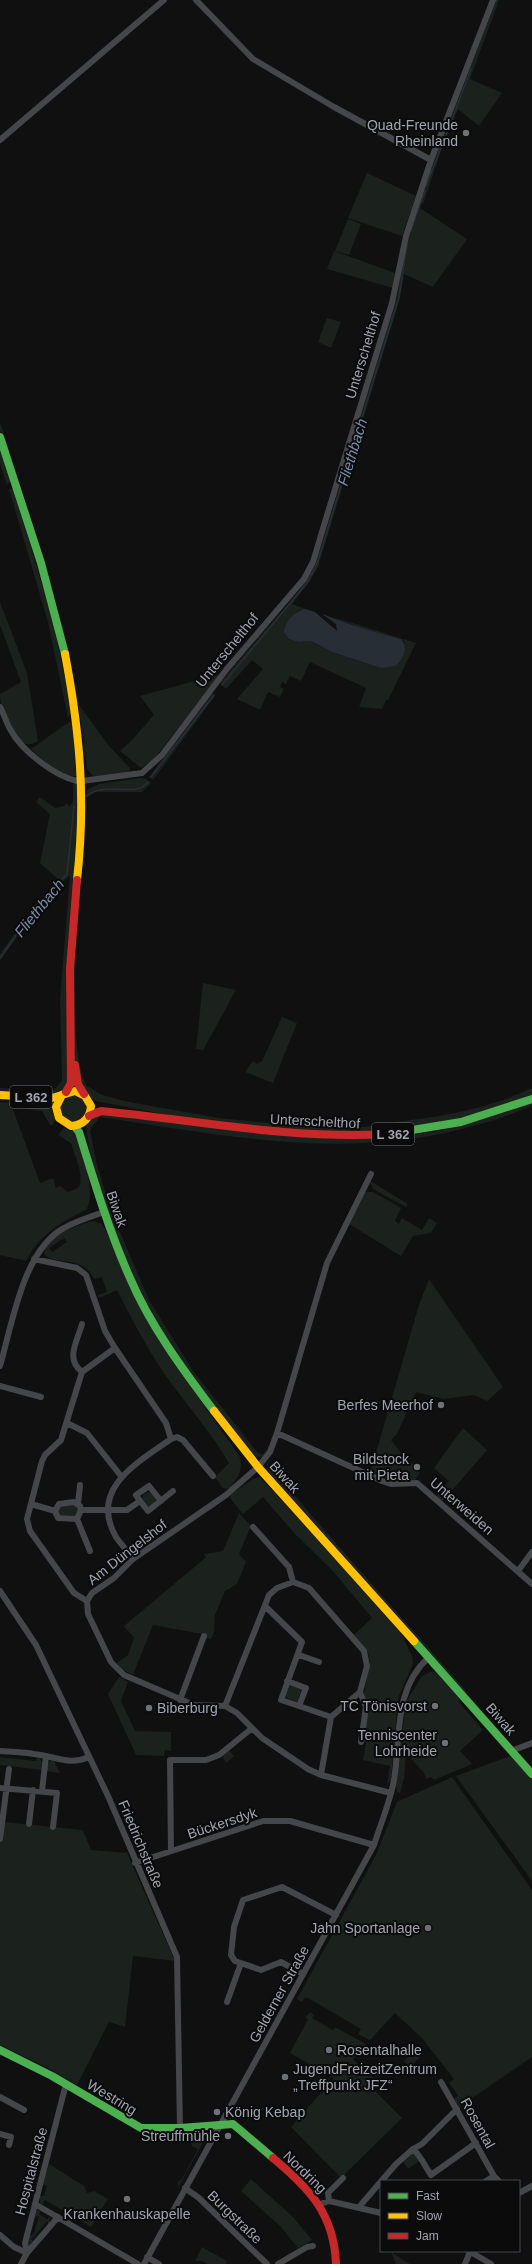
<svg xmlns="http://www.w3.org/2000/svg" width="532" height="2264" font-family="Arial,sans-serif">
<rect width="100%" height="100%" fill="#101011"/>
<path fill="#1b211c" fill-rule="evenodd" d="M495 0H499L470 79 502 93 479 126 458 109 440 154 423 204 420 202 436 152Z
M367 173 416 196 402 236 348 218Z
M417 206 467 239 433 287 404 274 400 298 318 567 310 581 292 604 309 610 298 611 287 624 289 639 298 642 311 641 332 652 381 668 405 643 402 639 358 627 330 616 416 643 388 700H386L382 709 359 707 366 688 310 662 301 681 290 676 286 684 282 682 280 687 284 689 280 697 268 692 260 710 237 699 263 669 252 660 226 689 220 683 299 591 315 566 397 297 408 231Z
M348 219 361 224 349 255 335 251Z
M334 251 395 273 393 288 327 269Z
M327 318 341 322 331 348 318 342Z
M0 422 63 627 79 705 109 746 130 768 129 773 94 777 87 769 81 719 67 653 18 483 0 430Z
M0 447 11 481 7 485 0 464Z
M9 489H14L54 625 72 711 68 718 48 622Z
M0 602 27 673 38 741 32 744H25C13 733 0 711 0 694L21 682 0 625Z
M220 674 154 759 141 768 120 751 131 741 154 715 140 696Z
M212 693 215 696 153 780 149 777Z
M69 722 74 723 79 776C59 779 44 761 31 749Z
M140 778 146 779 151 783 142 792H95L87 798V790L99 784Z
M73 783 79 786 70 1081 59 1094H0V1088L54 1090 62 1081 60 999 70 875 37 908 0 961V954L34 906 59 880 40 863 50 814 36 802 40 797 55 808 64 806 66 803 70 806 73 801Z
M76 958C75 988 72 1062 87 1086L102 1095 129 1102 219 1118 309 1127 348 1128 389 1125 394 1122C443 1117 487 1109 532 1088V1095L454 1121 391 1132 306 1133 210 1123 95 1101C89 1096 83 1089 80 1082 73 1067 69 972 76 958Z
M203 983 236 990 203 1050 196 1049Z
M282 1017 297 1023 273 1083 245 1072 253 1061 257 1064 262 1061Z
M60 1108a14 14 0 1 1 28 0a14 14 0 1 1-28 0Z
M0 1102 42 1105C53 1107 57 1115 53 1125H50L42 1111 12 1107 40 1183 53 1178 56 1188 60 1186 68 1192C72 1190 79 1189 80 1184 83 1172 74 1154 71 1143L58 1135 64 1128 78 1133C82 1151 97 1194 86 1210 61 1222 39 1235 26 1261L0 1255Z
M532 1102V1106C382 1168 253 1140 100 1117L90 1130 97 1165 111 1211 149 1300 193 1371 258 1453 263 1454 268 1448 274 1435 267 1453 262 1458 253 1455C237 1435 219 1416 204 1394 164 1340 133 1282 110 1219 99 1188 89 1157 86 1126L98 1113 154 1121 389 1138 439 1131Z
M370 1181 408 1204 406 1207 373 1189Z
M364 1192H373L401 1208 395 1221 399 1224 402 1218 422 1230 429 1218 437 1223 431 1233 413 1236 401 1256 349 1224Z
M94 1221 102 1224 105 1229 134 1293 168 1354 239 1455C244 1470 238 1477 229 1489L223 1488 215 1477 229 1463C212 1434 191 1410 171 1383 150 1354 133 1322 117 1290L99 1298 98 1295 107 1292 102 1277 94 1279C81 1253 56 1267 44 1254 48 1234 77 1225 94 1221ZM64 1238 67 1242 52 1252 49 1248Z
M429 1279 503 1387 487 1401 474 1395 444 1399 416 1392 397 1434 391 1440 406 1459 416 1466 413 1469 420 1473 415 1480 392 1482 370 1473 419 1305Z
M463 1428 487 1450 442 1502 436 1497 449 1481 434 1468Z
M266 1462C332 1540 400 1615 467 1692L465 1694 268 1471Z
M260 1477 386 1612 401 1633 412 1656 413 1664 398 1698 391 1780 387 1785 390 1766 363 1760 366 1743 363 1740 368 1707 364 1694 370 1661 368 1653 354 1635 372 1618 333 1571 294 1533 263 1497 243 1514 230 1498 231 1494 253 1479Z
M142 1499a7 7 0 1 1 14 0a7 7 0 1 1-14 0Z
M76 1504 79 1510 77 1516 58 1515V1508L60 1506Z
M239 1513 251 1526 239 1554 246 1562 237 1584 225 1591 215 1615 214 1632 211 1639 201 1637 202 1634 153 1625 133 1675 122 1669 117 1663 128 1655 134 1638 124 1626 204 1559 206 1557 204 1554 223 1551Z
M432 1671 437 1674 460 1699 458 1701 483 1730 460 1751 472 1764 434 1780 431 1777 426 1779 424 1773 406 1753 404 1779 400 1793 397 1792 396 1786 406 1702 422 1676Z
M119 1677 128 1682 121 1701 135 1731 171 1732V1751L165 1750 164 1756 136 1755 108 1694Z
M290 1685 302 1689 297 1702 285 1697Z
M229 1750 234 1756 226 1763 222 1755Z
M510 1756 532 1779V1881L456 1776Z
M0 1757 36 1761 37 1757H39L42 1762 41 1770 0 1765Z
M51 1760 54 1761 60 1773 46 1771 47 1764Z
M452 1777 532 1890V2057L459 2107 454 2099 458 2096 449 2083 454 2079 422 2038 395 2013 370 2040 358 2034 361 2029 308 1998H304L302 2002 297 1999 376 1855 397 1802Z
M4 1822 83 1830 91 1850 127 1853 175 1961 133 1956 125 2027 109 2022 77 2085 48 2068 0 2045V1840Z
M310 2012 314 2015 312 2018 333 2030 335 2027 366 2044 353 2059 378 2082 368 2094 374 2090 402 2118 341 2178 291 2127 334 2078 290 2053 308 2019 305 2018Z
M417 2047 424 2053 410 2067 404 2061Z
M210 2130 178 2188V2182L182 2179 198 2149 192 2146 189 2134H177V2132Z
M414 2152 419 2161 408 2169 403 2161Z
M49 2164 84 2186 87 2193 94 2191 108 2199 91 2227 45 2200 42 2205 40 2202V2196H44L47 2186 43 2184Z
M251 2179 293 2217 312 2240 298 2248 280 2226 241 2191Z
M39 2210 41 2211 39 2214 47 2219 50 2216 49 2225 47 2221 32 2239 34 2244 30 2246 28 2245 29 2236 34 2234 39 2216 34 2217 36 2211Z
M202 2247 227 2261 226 2264H207L202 2261H195Z
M391 2252 410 2264H396Z"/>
<path fill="#282e35" d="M305 609 315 612 337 631 336 624 322 614 358 627 401 639C409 648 403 660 395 666L381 668 332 652 311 641 298 642 289 639 284 632C286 620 294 612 305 609Z"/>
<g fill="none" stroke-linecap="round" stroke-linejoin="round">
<path stroke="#282e35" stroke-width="1.5" d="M496 1 497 0
M451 122 471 69
M426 186 449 127
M411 230 425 191
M222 685 307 583 317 564 399 297 407 245
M151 777 214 695
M86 796C108 780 135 799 148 782
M0 958 36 907 67 874 74 806"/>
<path stroke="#454649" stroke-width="6" d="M196 0 253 59 334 107 431 160
M0 140 164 0
M0 707C4 714 6 722 10 729 21 750 54 776 77 781
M82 781 142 773 162 755 226 670 304 579 313 562 321 535 392 303 406 236 431 160 493 0
M34 1259 77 1268 86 1275 105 1331 115 1348 166 1423 171 1439
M0 1366C12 1325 23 1250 64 1228 76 1221 90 1217 104 1212
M82 1372C65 1359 77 1342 82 1324
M0 1386 41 1397
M67 1423 87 1433 121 1476
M277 1433 327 1263 371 1174
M140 1501 148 1511 173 1491
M31 1504 55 1511 58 1518 77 1519 81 1510H127L140 1501 136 1495 149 1486 161 1501
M78 1504 80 1485
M55 1511 59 1504 74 1502 80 1506 81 1510
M77 1519 90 1551
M253 1527 289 1567 293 1582 309 1588 364 1651 367 1666 360 1692 331 1717 321 1775
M133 1559C128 1552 121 1544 116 1537 88 1488 139 1462 171 1439L177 1437 183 1440 213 1476
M518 1571 532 1552
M0 1591 36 1645 108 1796 177 1957 180 2128
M87 1601 74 1593 30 1531 27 1519 42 1461 45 1455 61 1440 82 1372 115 1348
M265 1606 302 1642 281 1700 299 1706
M299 1655 319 1662
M287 1681 306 1688 299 1706 331 1717
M360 1692 366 1707 361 1742
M180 1700 204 1636
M225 1706 269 1595 277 1588 293 1582
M0 1751C11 1752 23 1752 34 1754 55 1756 69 1766 89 1757
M511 1751 532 1743
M0 1788 57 1793 53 1827
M42 1791 46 1756
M391 1793 321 1775 308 1769 262 1738 237 1713 225 1706 194 1705 124 1675 111 1662 88 1614 87 1601 92 1593 114 1578 133 1559 226 1495 258 1467 270 1452 277 1433 382 1481 391 1484 417 1483 532 1584
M29 1824 33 1790
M0 1839 9 1769
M171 1851 170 1760H206L219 1755 251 1729
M135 1863 263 1821H290L374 1845
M303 1974 281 1962 261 1970 235 1961 231 1955 234 1927 243 1900 282 1887 336 1915
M227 2002 241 1963
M441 2082 494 2176
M0 2097 24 2110
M0 2134 11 2137 9 2145
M413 2149C420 2155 425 2166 431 2175L476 2143
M486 2181 494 2176 499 2181
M185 2188 199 2198 267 2264
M519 2193 532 2186
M329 2201 328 2193 343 2178
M35 2204 138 2264
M320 2204 329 2201 381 2213
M359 2207 396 2164 413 2149 422 2144 457 2109
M0 2235 14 2247 27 2253 58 2217
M469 2251 491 2264
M147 2257 159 2264
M21 2264 27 2253 25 2243 66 2084
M144 2264 374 1845C381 1823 390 1802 394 1780 401 1738 393 1690 428 1658
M278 2264 307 2247 313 2246
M465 2264 470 2252"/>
<path stroke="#4caf50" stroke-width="8" d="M0 437 41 563 65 654
M74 1126 79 1132C94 1181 109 1231 130 1278 150 1325 183 1370 214 1411
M388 1134 461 1122 532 1099
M414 1641 532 1774
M0 2050 52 2076 141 2128H180L233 2124 273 2158"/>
<path stroke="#ffc107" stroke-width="8" d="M65 654C80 733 86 800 77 880
M0 1095 52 1098 75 1091 85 1096 91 1106C90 1119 83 1125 71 1126L59 1118 56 1107 62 1095
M214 1411 258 1467 414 1641"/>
<path stroke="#c62828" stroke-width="8" d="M75 1065 78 1084 84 1094
M66 1092 71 1083 70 969 77 880
M89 1116 101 1111C197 1120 291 1140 388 1134
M273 2158C310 2189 334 2214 336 2264"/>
</g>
<g fill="#6f7179" stroke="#0b0b0c" stroke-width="1.5">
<circle cx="466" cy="133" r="4"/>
<circle cx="441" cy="1405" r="4"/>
<circle cx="417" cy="1467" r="4"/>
<circle cx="435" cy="1706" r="4"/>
<circle cx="149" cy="1708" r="4"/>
<circle cx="445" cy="1743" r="4"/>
<circle cx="428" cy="1928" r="4"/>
<circle cx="329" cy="2050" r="4"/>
<circle cx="285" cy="2077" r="4"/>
<circle cx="217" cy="2112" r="4"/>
<circle cx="228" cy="2136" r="4"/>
<circle cx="127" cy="2199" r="4"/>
</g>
<g text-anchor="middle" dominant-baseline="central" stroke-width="4" stroke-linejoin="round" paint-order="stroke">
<g fill="#0b0b0c" stroke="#757780" stroke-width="1">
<rect x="10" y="1086" width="42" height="22" rx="3"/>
<rect x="372" y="1123" width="42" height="22" rx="3"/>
</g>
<g font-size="13" font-weight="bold" fill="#a2a5b1">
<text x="31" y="1097">L 362</text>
<text x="393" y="1134">L 362</text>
</g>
<g font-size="14" fill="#a2a5b1" stroke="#0b0b0c" text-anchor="end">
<text x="458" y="125">Quad-Freunde<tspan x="458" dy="16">Rheinland</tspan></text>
<text x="433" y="1405">Berfes Meerhof</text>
<text x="409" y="1459">Bildstock<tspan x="409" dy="16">mit Pieta</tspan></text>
<text x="427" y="1706">TC Tönisvorst</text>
<text x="157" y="1708" text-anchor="start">Biberburg</text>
<text x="437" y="1735">Tenniscenter<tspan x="437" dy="16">Lohrheide</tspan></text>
<text x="420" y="1928">Jahn Sportanlage</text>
<text x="337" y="2050" text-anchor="start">Rosentalhalle</text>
<text x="293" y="2069" text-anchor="start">JugendFreizeitZentrum<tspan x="293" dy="16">„Treffpunkt JFZ“</tspan></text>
<text x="225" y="2112" text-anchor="start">König Kebap</text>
<text x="220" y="2136">Streuffmühle</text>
<text x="127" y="2214" text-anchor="middle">Krankenhauskapelle</text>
</g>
<g font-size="14" fill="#a2a5b1" stroke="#0b0b0c">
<text transform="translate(363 355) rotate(-73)">Unterschelthof</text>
<text transform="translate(227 650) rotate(-51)">Unterschelthof</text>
<text transform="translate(315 1121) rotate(3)">Unterschelthof</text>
<text transform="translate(117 1209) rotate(71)">Biwak</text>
<text transform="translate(285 1477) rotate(48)">Biwak</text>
<text transform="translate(462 1506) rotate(41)">Unterweiden</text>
<text transform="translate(127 1552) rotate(-38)">Am Düngelshof</text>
<text transform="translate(501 1719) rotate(49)">Biwak</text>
<text transform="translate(222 1823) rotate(-18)">Bückersdyk</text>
<text transform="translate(141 1844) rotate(67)">Friedrichstraße</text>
<text transform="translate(279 1994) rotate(-61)">Gelderner Straße</text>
<text transform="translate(112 2097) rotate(31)">Westring</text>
<text transform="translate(478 2123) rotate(61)">Rosental</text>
<text transform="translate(31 2171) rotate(-75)">Hospitalstraße</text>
<text transform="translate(305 2172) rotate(44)">Nordring</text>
<text transform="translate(235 2217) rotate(44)">Burgstraße</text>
</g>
<g font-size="15" font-style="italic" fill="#7a8eab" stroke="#0b0b0c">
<text transform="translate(352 452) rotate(-73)">Fliethbach</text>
<text transform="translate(39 908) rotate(-51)">Fliethbach</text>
</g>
</g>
<rect x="380" y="2180" width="140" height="72" fill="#0b0b0c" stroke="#47494e"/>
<rect x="388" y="2193" width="20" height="6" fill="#4caf50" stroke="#47494e"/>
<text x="416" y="2200" font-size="12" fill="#a2a5b1">Fast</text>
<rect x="388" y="2213" width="20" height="6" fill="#ffc107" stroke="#47494e"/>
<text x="416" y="2220" font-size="12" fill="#a2a5b1">Slow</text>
<rect x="388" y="2233" width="20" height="6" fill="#c62828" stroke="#47494e"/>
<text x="416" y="2240" font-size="12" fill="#a2a5b1">Jam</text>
</svg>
